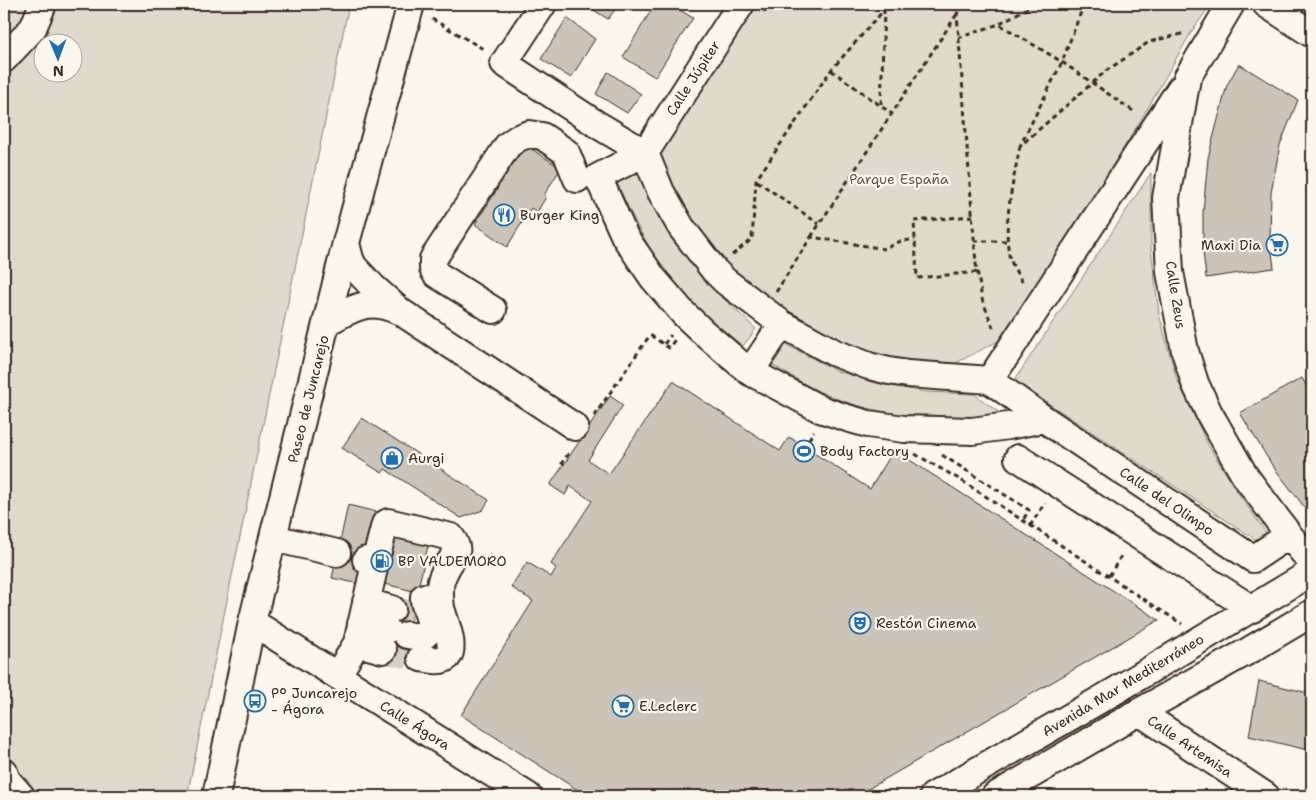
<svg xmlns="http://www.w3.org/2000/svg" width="1316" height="800" font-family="'Shantell Sans',sans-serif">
<rect width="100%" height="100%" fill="#fbf7ec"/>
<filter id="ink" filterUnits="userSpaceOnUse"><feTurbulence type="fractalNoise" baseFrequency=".02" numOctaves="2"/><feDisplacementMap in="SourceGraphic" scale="10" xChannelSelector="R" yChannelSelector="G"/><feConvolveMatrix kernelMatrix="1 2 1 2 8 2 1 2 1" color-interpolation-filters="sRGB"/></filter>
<g filter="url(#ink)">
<path fill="#dfd9ce" stroke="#8d8276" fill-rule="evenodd" d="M4 4H349L187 796H4ZM42 42H72V72H42Z
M758 4H1211L1192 31 1142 118 1044 278 998 341 954 364 925 366 869 355 799 325 732 275 676 200 659 154Z
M638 170 653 204 673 240 699 272 725 300 756 329 743 346C721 328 697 310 678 287 650 254 632 218 615 178Z
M1151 173V248L1159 314 1176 377 1208 445 1236 490 1267 534 1258 541 1014 381Z
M783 343 837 371 881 384 925 392 974 394 1004 416C948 421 891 418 837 399 813 390 791 376 769 363Z"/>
<path fill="#ccc4b9" stroke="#3b2a1e" d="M584 4H619L608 19Z
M655 4H670L693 18 655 77 623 57Z
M567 18 595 39 571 78 541 59Z
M1239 64 1298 100 1280 145 1271 193 1270 237 1274 268 1206 278 1203 251V212L1208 158 1227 85Z
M608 72 641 94 627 113 596 94Z
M525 145 561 168 544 195 546 197 537 212 531 208 507 247 475 224 498 188 495 186 514 156 517 158Z
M1302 378 1312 396V517L1272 465 1240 413Z
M673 381 780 451 789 437 870 489 894 450 1159 620 856 796H587L461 715 533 601 511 587 527 562 551 577 556 568 551 564 592 501 570 486 565 495 550 485 610 396 623 405 588 460 609 474Z
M362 418 489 500 483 510 461 518 385 469 382 473 342 448Z
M348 505 377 512 360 584 332 578Z
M392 533 429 542 417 592 381 583Z
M394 600 414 604 406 643 385 639Z
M385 639 424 647 420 665 382 657Z
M1259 681 1312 694V751L1249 736Z"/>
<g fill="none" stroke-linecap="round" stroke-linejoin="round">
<path stroke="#d5cec3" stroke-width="26" stroke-dasharray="26 13" stroke-linecap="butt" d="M392 609 412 614
M383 650 421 658"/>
<g stroke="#3b2a1e" stroke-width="30">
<path id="minor" d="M543 4 504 63 598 125 645 153
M741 4 645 153 598 177 625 237 653 278 683 313 702 331 739 363 750 372 764 379 820 409 847 418 868 424 904 429 972 431 1008 426 1044 419
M1231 4 1187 78 1166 198 1170 272 1185 351 1195 383 1209 413 1245 476 1289 535 1312 563
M1266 4 1312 34
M4 59 33 28 43 4
M645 153 661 192 681 227 714 270 725 281 782 324 835 353 869 366 889 371 908 374 990 380 1044 419 1253 559 1289 535
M346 243 350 259 354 267 374 288 401 312 575 427
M493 310 436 274 433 269V259L508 145 518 138 529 134 542 136 566 152 577 179
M327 322C354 308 368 297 398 311
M750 372 782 324
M990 380 1180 89
M1018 458 1252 609
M273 538 337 553
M373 561 376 559 385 524 388 522 451 537C462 552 454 554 447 567 445 571 442 577 441 581 439 590 440 600 441 608 444 620 459 652 444 659 437 662 429 659 421 658
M366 602 392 609
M252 622 528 796
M361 624 387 630
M407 635C423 639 434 635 429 617 427 610 423 604 424 597
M357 643 383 650
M337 676 357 643 375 564 373 561 366 560
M1139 712 1266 796
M4 772 7 780 21 796
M216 796 252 622 346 243 411 4
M933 796 1115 691 1312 572
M995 796 1139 712 1250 650 1312 613"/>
</g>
<path stroke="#3b2a1e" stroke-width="3" stroke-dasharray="5 4" stroke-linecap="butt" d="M963 4 957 14 976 264 982 299 994 330
M1084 4 1062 62 1020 146 1106 71 1149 42 1185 33
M884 10 888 4
M764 12 770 4
M432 19 485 50
M1000 23 1035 4
M958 38 999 24 1062 62 1136 113
M831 70 892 114
M1020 146C1014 178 1003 221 1009 254 1011 265 1019 276 1024 285
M757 181 819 224
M973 216 914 221 917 278 977 272
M811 237 957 14 954 4
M974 241H1008
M732 255 752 239 756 180 831 70 884 10 881 106
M776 292 811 237 885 249 898 242 915 239
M664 344 671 335
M594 416 650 335 669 348 676 338
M804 447 814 431
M915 454 959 479 1182 624
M942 455 1029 510 1023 520
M564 464 562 463 571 450
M1030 526 1045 503
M1109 576 1123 553"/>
<use href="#minor" stroke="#fbf7ec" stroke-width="26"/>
</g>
</g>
<defs>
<g id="restaurant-ring" transform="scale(1.125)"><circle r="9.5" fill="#fbf7ec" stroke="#1f6fb2" stroke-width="1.5"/><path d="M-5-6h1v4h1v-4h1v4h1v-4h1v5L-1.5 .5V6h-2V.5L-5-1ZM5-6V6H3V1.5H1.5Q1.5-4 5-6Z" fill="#1f6fb2"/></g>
<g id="supermarket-ring" transform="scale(1.125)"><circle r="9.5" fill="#fbf7ec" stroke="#1f6fb2" stroke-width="1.5"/><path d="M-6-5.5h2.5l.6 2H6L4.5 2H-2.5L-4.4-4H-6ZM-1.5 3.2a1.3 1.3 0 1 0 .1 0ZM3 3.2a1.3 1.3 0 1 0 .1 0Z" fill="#1f6fb2"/></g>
<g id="stadium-ring" transform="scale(1.125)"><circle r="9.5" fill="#fbf7ec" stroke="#1f6fb2" stroke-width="1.5"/><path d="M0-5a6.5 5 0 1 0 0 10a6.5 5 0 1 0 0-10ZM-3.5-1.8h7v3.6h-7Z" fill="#1f6fb2"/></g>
<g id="shop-ring" transform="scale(1.125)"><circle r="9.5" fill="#fbf7ec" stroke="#1f6fb2" stroke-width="1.5"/><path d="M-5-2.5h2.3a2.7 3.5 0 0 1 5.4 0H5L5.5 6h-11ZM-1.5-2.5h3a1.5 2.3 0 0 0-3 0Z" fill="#1f6fb2"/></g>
<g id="fuel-ring" transform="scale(1.125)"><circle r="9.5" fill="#fbf7ec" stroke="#1f6fb2" stroke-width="1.5"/><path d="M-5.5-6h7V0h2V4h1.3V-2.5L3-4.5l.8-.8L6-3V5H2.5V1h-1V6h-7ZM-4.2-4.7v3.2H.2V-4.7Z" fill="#1f6fb2"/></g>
<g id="theatre-ring" transform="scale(1.125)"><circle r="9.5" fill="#fbf7ec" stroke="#1f6fb2" stroke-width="1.5"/><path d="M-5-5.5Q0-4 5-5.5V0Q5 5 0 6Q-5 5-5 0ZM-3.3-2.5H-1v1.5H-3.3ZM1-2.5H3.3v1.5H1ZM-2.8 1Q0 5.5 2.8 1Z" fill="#1f6fb2"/></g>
<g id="bus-ring" transform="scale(1.125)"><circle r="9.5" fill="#fbf7ec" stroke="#1f6fb2" stroke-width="1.5"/><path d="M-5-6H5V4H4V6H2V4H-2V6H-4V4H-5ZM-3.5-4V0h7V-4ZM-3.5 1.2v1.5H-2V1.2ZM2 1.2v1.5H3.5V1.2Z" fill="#1f6fb2"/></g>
</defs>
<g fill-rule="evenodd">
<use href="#restaurant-ring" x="504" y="215"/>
<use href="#supermarket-ring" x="1277" y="245"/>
<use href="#stadium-ring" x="804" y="451"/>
<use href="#shop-ring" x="392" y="458"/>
<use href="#fuel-ring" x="382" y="561"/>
<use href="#theatre-ring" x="860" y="623"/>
<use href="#bus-ring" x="255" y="701"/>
<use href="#supermarket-ring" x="623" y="706"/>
</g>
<g text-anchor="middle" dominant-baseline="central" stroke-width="4.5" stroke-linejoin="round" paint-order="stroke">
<g font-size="14" fill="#3b2a1e" stroke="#fbf7ec">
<text transform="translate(693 78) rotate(-57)">Calle Júpiter</text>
<text transform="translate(1176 295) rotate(81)">Calle Zeus</text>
<text transform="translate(308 399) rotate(-76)">Paseo de Juncarejo</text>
<text transform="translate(1167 501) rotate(34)">Calle del Olimpo</text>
<text transform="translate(1123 685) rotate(-31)">Avenida Mar Mediterráneo</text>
<text transform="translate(415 725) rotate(32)">Calle Ágora</text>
<text transform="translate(1190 746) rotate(34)">Calle Artemisa</text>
</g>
<g font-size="14" fill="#64564a" stroke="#fbf7ec">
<text x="899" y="179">Parque España</text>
</g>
<g font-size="14" fill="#3b2a1e" stroke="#fbf7ec" text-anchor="start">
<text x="520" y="215">Burger King</text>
<text x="1261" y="245" text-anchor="end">Maxi Dia</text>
<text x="820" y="451">Body Factory</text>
<text x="408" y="458">Aurgi</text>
<text x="398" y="561">BP VALDEMORO</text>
<text x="876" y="623">Restón Cinema</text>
<text x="271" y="693">Pº Juncarejo<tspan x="271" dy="16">- Ágora</tspan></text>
<text x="639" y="706">E.Leclerc</text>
</g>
</g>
<rect width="1316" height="800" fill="none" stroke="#fbf7ec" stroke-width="20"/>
<rect x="10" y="10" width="1296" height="780" fill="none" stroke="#3b2a1e" stroke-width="2" filter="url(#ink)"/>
<g transform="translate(58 58) rotate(179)"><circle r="24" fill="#fbf7ec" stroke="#aea59a"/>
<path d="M0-4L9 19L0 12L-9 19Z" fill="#1f6fb2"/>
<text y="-8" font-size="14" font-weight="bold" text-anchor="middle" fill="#3b2a1e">N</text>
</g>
</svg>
